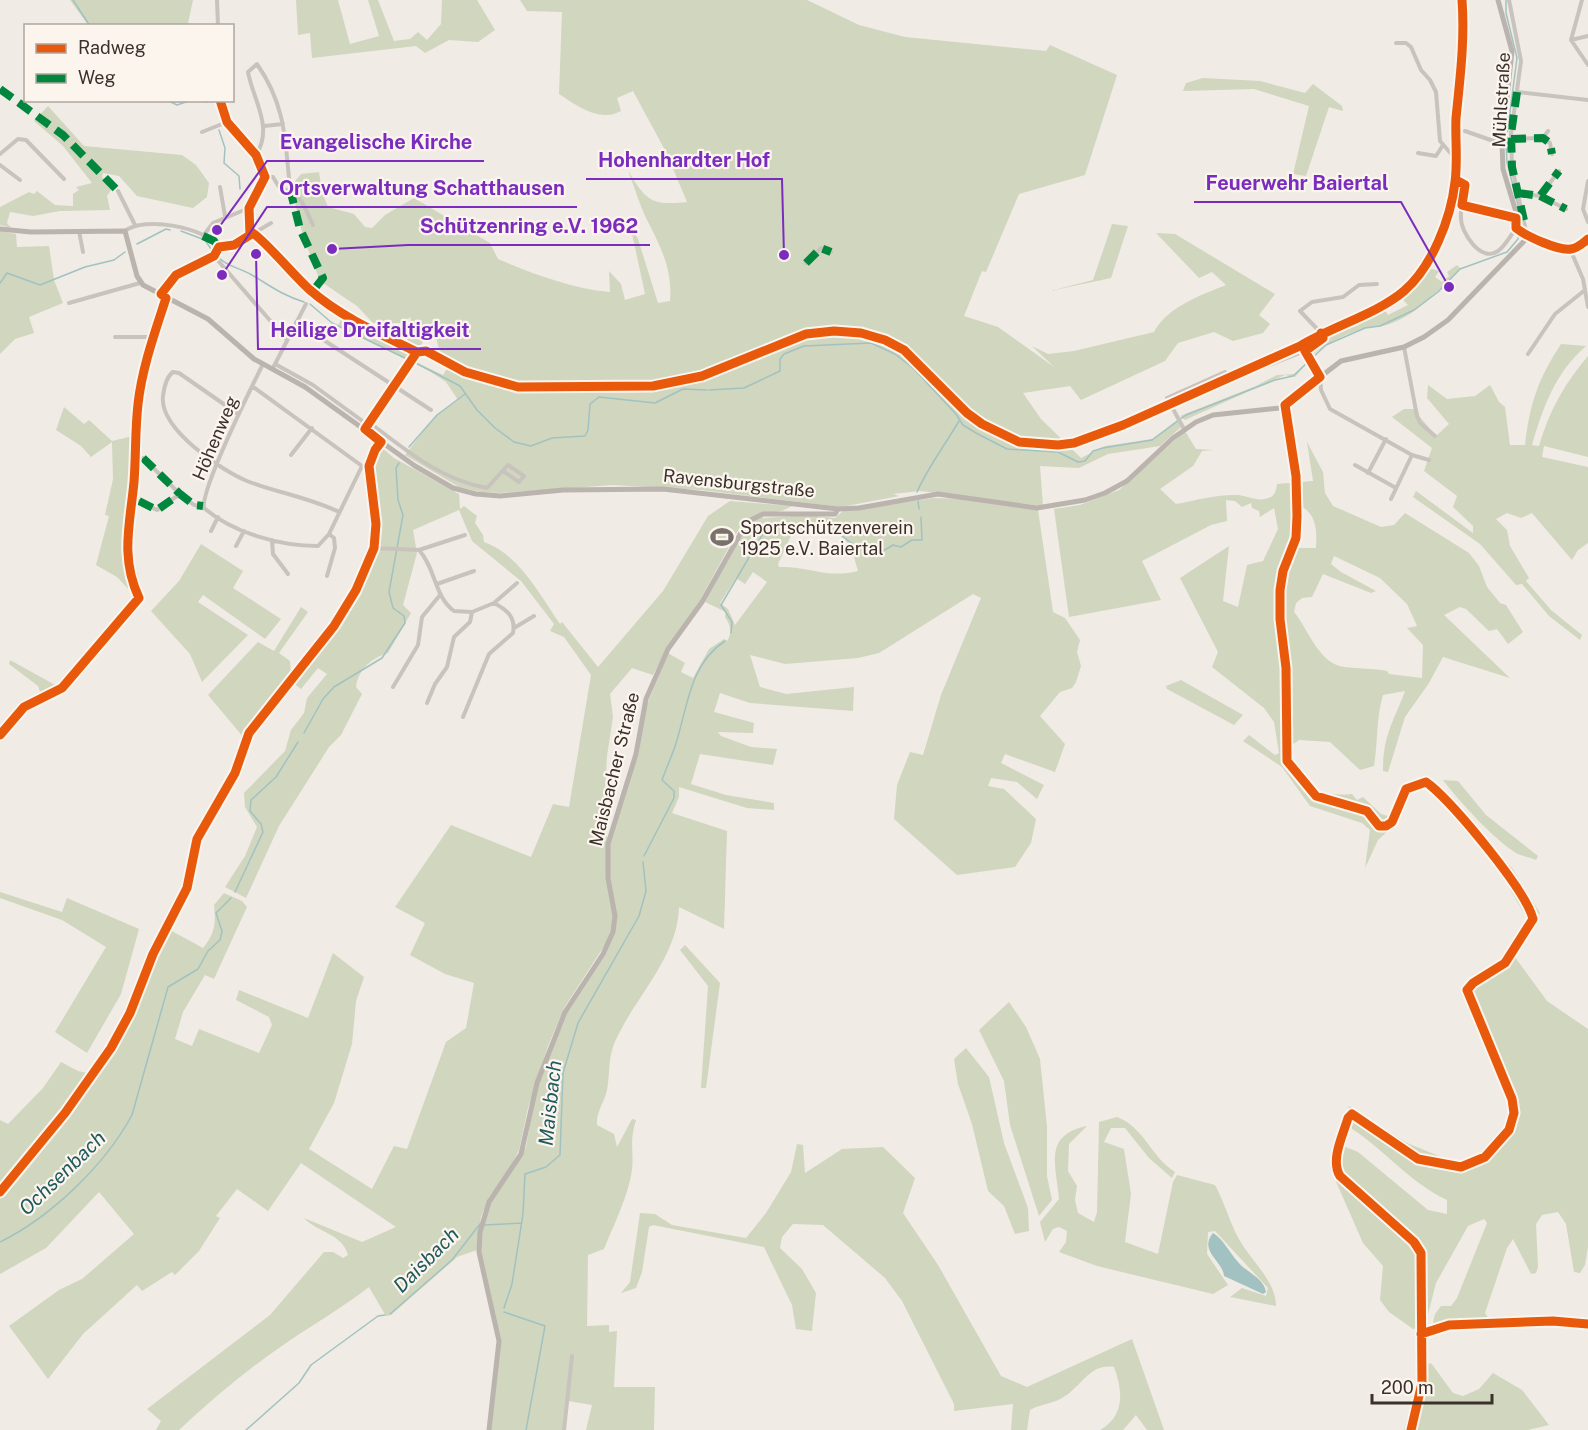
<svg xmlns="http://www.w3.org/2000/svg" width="1588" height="1430" font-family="'Public Sans',sans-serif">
<rect width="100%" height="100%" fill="#f0ebe5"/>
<path fill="#d1d6bf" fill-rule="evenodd" d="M70 0H193L188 23 194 25H88Z
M296 0H338L350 44 379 36 368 0H378L394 41 410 39 418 32 427 40 441 24 442 0H477L495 30 478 42 449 40 425 53 416 46 312 58 310 33 298 35Z
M520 0H807L859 25 905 37 1046 51 1050 45 1117 75 1085 175 1019 194 986 272 982 271 964 316 998 327 1054 367 1032 346 1048 354 1074 351 1154 332C1167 307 1201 295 1226 285L1212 272 1199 278 1156 233 1175 234 1275 294 1259 315 1270 324 1263 333 1233 341 1214 332 1178 343 1165 361 1081 400 1070 386 1023 393 1041 419 1081 458 1105 446 1152 439 1177 420 1181 427 1160 446 1108 454 1079 468 1040 466 1043 506 920 491 893 494 899 496 841 507 701 490 613 485 500 493 481 492 459 487 405 455 436 415 458 400 446 382 431 372 338 325 343 316 411 351 417 355 415 362 443 375 451 362 441 356 434 330 429 331 420 347 407 341 411 317 401 323H373L357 306 320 281 303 236 291 186 301 174 319 172 322 192 328 207 354 214 365 227 372 228 385 215 414 198 490 243 498 259C534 274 570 288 610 292L609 271 621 284 625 300 645 294 630 224 638 239 658 303 670 301C673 270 660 245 646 218 639 203 634 186 628 170 645 200 651 206 687 202L666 152 633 91 617 98 621 111C599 123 578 106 559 94L562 12 527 11Z
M1203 78 1260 81 1305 93 1313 84 1342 106 1343 111 1329 107 1306 176 1293 174 1309 106 1254 89 1183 91 1186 83Z
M48 106 84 146 182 155 196 165 209 183 207 197 193 208 137 196 119 176 103 173 102 177 113 187 107 196 110 210 60 211 33 216 10 212 7 223 11 228 0 225V207L29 192 34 194 37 191 55 205 73 206V194L79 190 76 187 92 183 63 146 34 121Z
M1112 224 1128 226 1111 278 1050 291 1093 280Z
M0 231 16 234 17 247 49 246 54 280 63 303 29 317 34 333 15 339 0 354Z
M1457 265 1461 269C1438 290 1415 318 1383 326 1379 327 1374 326 1370 327 1350 331 1328 343 1312 355L1308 351 1325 337 1326 332 1383 307 1388 315 1408 305 1400 297 1428 268 1439 271 1435 277 1442 282 1449 276 1447 272Z
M1309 339 1313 342 1303 348 1213 387 1212 383 1172 400 1173 397Z
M1561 344 1586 346C1555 373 1543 407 1532 445L1539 446C1549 411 1565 383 1588 356V457L1544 446 1542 457 1588 467V543L1578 550 1572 560 1532 513 1521 518 1507 513 1496 519 1507 530 1510 546 1529 578 1526 581 1551 610 1582 635 1580 640 1549 616 1522 584 1516 585 1480 544 1413 497 1416 491 1473 533V526L1453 507 1457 496 1424 471 1432 448 1392 417 1404 409H1417L1420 417 1436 436 1449 424 1427 398 1428 385 1447 399 1475 396 1490 385 1499 402 1505 407 1510 445H1525C1530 403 1538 379 1561 344Z
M1310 360 1295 377 1285 375 1276 379 1185 420 1180 416 1256 386 1277 375 1295 374Z
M142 377 132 532V549L143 596 139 600 117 577 96 565 109 516 105 515 113 479 112 442 91 457 81 446 56 430 64 407 84 424 89 420 112 441 133 436V390Z
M1185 431 1196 449 1214 450 1202 451 1193 466 1160 489 1176 504C1197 500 1217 494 1238 495 1249 496 1259 503 1271 497 1276 494 1276 489 1277 484L1313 481 1307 442 1323 472 1325 493 1333 506 1381 527 1394 525 1405 513 1469 553 1479 566 1487 587 1500 603 1506 605 1523 632 1508 644 1497 629 1489 631 1466 609 1460 607 1444 615 1510 678 1443 657 1429 683 1405 717 1388 772 1383 771C1383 735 1393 723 1405 691L1383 695C1376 718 1378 742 1374 766L1360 770 1330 742 1299 740 1289 747 1288 767C1305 788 1325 797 1352 794L1357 800 1363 797 1381 814 1388 816 1411 785 1431 783 1512 868 1540 913 1528 920 1498 869 1428 788 1408 793 1393 826 1378 840 1365 868 1370 830 1362 823 1310 806 1282 767 1243 741 1249 735 1275 755 1279 753 1274 722 1264 708 1212 667 1218 652 1180 578 1229 546 1223 601 1238 607 1247 565 1263 561 1278 529 1274 508 1260 517 1259 511 1252 508 1251 503 1242 507 1235 501 1226 500 1227 521 1211 525 1142 561 1161 600 1069 617 1054 509 1080 505 1119 490ZM1298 505C1317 512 1317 531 1316 548H1298ZM1334 556 1380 578 1407 604 1417 626 1407 628 1423 645 1422 678 1389 674 1387 671C1373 668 1358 669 1344 667 1318 663 1309 630 1294 612L1296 603 1302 598 1312 597 1323 574 1371 593 1376 591 1341 572 1331 564Z
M382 448 394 458 459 494 460 509 464 506 477 516 475 523 483 535 484 542C519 554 540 595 560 624L562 622 598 667 663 591 708 516 730 501 792 506 782 511 760 514 763 518 808 515 835 518 843 511 934 498 969 499 1038 510 1053 612 1065 618 1080 640 1077 652 1081 666 1076 682 1072 688 1060 692 1040 716 1065 744 1055 772 1005 754 1001 763 1044 785 1037 799 1017 782 991 778 988 786 1004 789 1036 819 1031 843 1015 867 957 875 894 819 897 785 910 752 923 755 941 695 981 598 973 594 879 653 858 658 785 664 750 655 760 687 786 694 854 687 853 711 750 703 720 693 714 712 754 723 753 733 718 732 721 736 751 747 777 749 773 765 700 754 691 784 726 795 774 803V810L747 808 679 787V797L672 813 727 831 724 929 679 907C678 958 633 999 614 1044 608 1059 610 1075 607 1090 604 1103 596 1112 597 1125L614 1134 617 1147 632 1119 636 1120C629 1142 634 1150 632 1170 628 1197 614 1224 604 1249L588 1255 587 1326 609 1325V1332L617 1331 614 1387H655L654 1430H586L592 1405 568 1401 564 1430H490L501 1339 481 1252V1232L488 1205 526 1147 536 1091 549 1052 570 1004 615 933V905L608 866 610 840 639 751 646 707 668 653 685 663 681 672 693 678 709 649 724 639 727 641C733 632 730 625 725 617L726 612 705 602 744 527 741 525 699 602 668 646 653 675 632 668 610 694 613 717 607 756 603 822 607 833 606 879 614 914 613 927 608 940 564 1008 548 1046 528 1108 519 1150 508 1172 489 1197 481 1217 477 1250 457 1257 391 1315 386 1316 369 1287C339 1310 307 1328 276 1350 242 1374 210 1401 179 1430H156L161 1421 147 1409 270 1315 324 1252H333L343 1258 348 1255C342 1233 318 1233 304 1218L362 1242 396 1227 301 1163 268 1211 237 1189 216 1216 220 1218 199 1251 175 1275 172 1272 142 1291 137 1285 83 1334 48 1379 9 1326 59 1290 82 1279 134 1234 99 1192 46 1248 0 1274V1195L89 1086 134 1009 153 958 168 929 203 948C215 933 216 924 214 905L224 893 242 901 247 907 214 979 205 975 183 1012 175 1039 192 1046 199 1029 259 1053 272 1025 269 1017 236 1000 239 990 308 1018 333 953 364 977 356 1001 352 1044 334 1103 309 1149 372 1189 394 1146 407 1149 446 1042 466 1028 474 983 445 974 410 955 425 923 395 907 451 825 531 857 553 804 569 807 591 675 564 637 550 631 554 624 521 581 472 541 459 510 413 530 417 553 403 605 411 613 388 653C371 658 358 670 356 687L362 694 341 735 329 747 279 826 246 898 225 887 245 856 257 827 245 807 244 793 285 751 291 730 304 713 307 698 327 674 318 668 301 689 292 682 345 613 377 551 379 511 374 481V463ZM794 529 841 536 851 547 858 571C827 579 808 566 779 567L778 564ZM753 572 767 582 735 625 728 609 720 603 736 578 745 584Z
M201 544 243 571 233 588 281 619 265 639 203 595 198 602 248 635 202 682 190 654 151 611 179 581Z
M301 607 308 612 279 653 290 661 291 678 252 722 244 738 208 695 258 642 274 651Z
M10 660 57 686 65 688C51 702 29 707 13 720L8 719 19 703 40 692 38 686 9 664Z
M1181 680 1243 715 1234 725 1167 689 1166 686Z
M1443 780 1458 781 1486 815 1538 856 1536 860C1530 857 1524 857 1518 854 1497 843 1458 800 1443 780Z
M0 892 62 912 67 898 139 929 121 994 87 1053 55 1032 106 947 62 920 0 898Z
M685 945 720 983 706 1088H701L708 986 680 950Z
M1509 949 1547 1001 1588 1029V1247L1585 1265 1580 1273 1574 1272 1566 1224 1558 1212 1542 1215 1536 1224 1538 1267 1536 1273 1531 1274 1513 1239 1507 1248 1485 1313 1493 1325 1437 1330 1433 1322 1435 1314 1441 1306H1451L1457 1298 1487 1223 1484 1219 1468 1226 1436 1283 1425 1326 1413 1329 1389 1312 1380 1300 1383 1266 1363 1243 1330 1168 1338 1144 1358 1152 1428 1210 1447 1214V1200C1408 1182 1381 1145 1344 1124L1349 1106 1407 1143 1456 1163C1480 1154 1515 1138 1511 1107L1462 987 1503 957Z
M1009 1002 1026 1027 1040 1059 1047 1127V1176L1052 1200 1039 1216 1010 1125 1004 1081 979 1030Z
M966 1048 989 1077 1004 1143 1028 1208 1029 1231 1015 1234 1004 1206 988 1191 972 1124 958 1084 954 1059Z
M61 1062 78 1071 92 1074 0 1190V1120L8 1124 43 1088Z
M1117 1117C1145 1128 1150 1156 1175 1172L1172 1178 1149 1158 1125 1128H1111L1104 1142 1124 1149 1131 1194 1125 1242 1158 1254 1173 1182 1177 1175 1215 1185C1225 1203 1230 1224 1240 1241 1252 1262 1276 1281 1276 1306L1230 1297 1242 1288 1266 1296 1268 1288 1215 1231 1208 1232 1207 1254 1228 1285 1213 1294 1097 1266 1059 1252 1066 1242 1067 1231 1059 1227 1053 1229 1045 1242 1040 1222 1059 1199C1056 1165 1043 1135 1087 1126L1069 1144 1068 1171 1077 1186 1075 1200 1078 1213 1094 1222 1097 1212 1099 1122Z
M797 1144 803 1145 805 1173 842 1149 883 1147 915 1178 903 1213 938 1265 1001 1376 1027 1387 1132 1339 1164 1430H1147L1136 1415 1123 1430H1100C1125 1416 1123 1391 1114 1367 1089 1363 1081 1388 1062 1398 1052 1404 1040 1404 1030 1410L1027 1430H1011L1013 1404 954 1411V1404L902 1301 885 1278 823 1225 793 1224 782 1237 780 1248 802 1269 816 1293 812 1331 796 1329 792 1305 764 1247 653 1225 649 1227 642 1272 636 1288 621 1293 630 1282 640 1213 655 1214 672 1225 746 1238 766 1213 791 1172Z
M1431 1363 1453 1393 1463 1396 1479 1389 1493 1373 1522 1390 1549 1425 1528 1430H1404L1421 1367Z"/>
<path fill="#a1c2c1" d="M1213 1233C1224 1240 1229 1252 1238 1262 1246 1272 1264 1278 1266 1292L1263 1294 1224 1276C1223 1261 1198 1251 1213 1233Z"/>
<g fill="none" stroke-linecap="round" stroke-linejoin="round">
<path stroke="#a1c2c1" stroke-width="1.5" d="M73 0 90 26
M167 100 177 105 192 100
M198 100 206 102
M219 130 225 148 224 163 239 176 240 189
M181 231 205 240 213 252
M137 244 166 229 170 230
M218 257C227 267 241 268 252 275 272 287 282 295 304 302
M0 283 7 273 40 285 85 267 114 260 125 252
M310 304 332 323 409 360
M416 363 460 386 477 410 495 428 514 442 531 446 552 438 585 436 588 430 590 404 599 397 655 403 683 389 707 390
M709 390 744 388 780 371V359L784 354 804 346 871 343 895 354 913 368 956 414 963 425 976 433 1007 449 1058 452 1078 462 1085 461 1093 451 1103 448 1152 440 1186 415 1275 380 1293 376 1326 345 1365 328 1380 326 1414 310 1438 292 1460 269 1507 252 1518 239 1521 217 1507 162 1506 142 1517 58 1506 13V0
M409 447 437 415 465 394
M917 492C928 467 945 445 959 421
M918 501 919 509
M731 633 732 622 721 605 767 527 814 529 838 533 857 547 871 545 883 551 893 545 901 547 912 540H922L921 517
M304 733 323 699 334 687 382 658 405 623 404 616 393 608 389 592 403 515 398 500 396 468 399 463
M644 856 674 798V791L662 780C667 766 673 754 677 740 688 703 691 663 725 641
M235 892 263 832 261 824 250 811 251 800 276 777 298 742
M484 1225 522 1223
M0 1242C51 1217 105 1165 132 1115L168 987 198 969 208 951 220 940 222 931 216 913 231 898
M504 1308 512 1284 523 1214 525 1174 546 1167 560 1155 563 1073 578 1023 639 916 646 891 643 862
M504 1312 545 1326 526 1430
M390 1314 452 1260 480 1224
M246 1430 299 1383 311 1365 378 1316 385 1315"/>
<path stroke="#c9c3be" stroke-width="4" d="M217 0 218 26
M1509 0 1521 61 1511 134 1512 167 1527 236
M1588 36 1571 40 1588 65
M1571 40 1582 0
M1396 43H1406L1411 47 1421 70 1430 80 1436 92 1440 141 1453 156 1452 178 1465 185C1464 196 1460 207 1461 218 1461 233 1481 263 1498 251 1506 245 1511 235 1516 228
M1517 92 1588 100
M264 126 283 124
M1465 131 1502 144
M202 132 227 122
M1543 138 1548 131
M1511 139 1543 138 1550 143 1552 154
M1418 153 1436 156 1443 145
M0 154 18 139 26 140 64 179
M256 155C274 127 253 100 248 72L257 64C286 106 285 139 290 189
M0 165 20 180
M265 177H273L279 187C302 194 303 204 313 225
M1588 181 1583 209 1588 222
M220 187 225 216
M118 191 135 225
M1518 193 1540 196 1559 171
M1540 196 1566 209
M1462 205 1516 218
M79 231 83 252
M125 231C144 216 205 227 219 247
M251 232 312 292 369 329 417 352 365 429
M254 233 271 223
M203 236 213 223 249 208
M219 247 237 243 250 234 249 208 261 188 264 170 256 155 227 122 220 100
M1570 249 1583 279 1588 307
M214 256 287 340
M806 263 821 248 831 252
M161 294 176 275 214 256 219 247
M69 303 140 283
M296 322 431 410
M1321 333 1300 311 1312 302 1343 297 1359 285 1377 284
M1321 333 1343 323
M115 337H153
M1404 347 1417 416 1420 423 1435 436
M1305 351 1320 377 1321 390 1330 409 1412 455
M1528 354 1555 314 1585 290
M263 364C252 386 200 491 204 508 233 533 280 546 318 546L329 534 362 466
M275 364 313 385 368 425
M274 366 306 304
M143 375 166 298
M1235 378 1305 351 1323 338 1321 333
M252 386 362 466
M1285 405 1296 476
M238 414 179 373 173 372C166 377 164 388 163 396 159 429 221 470 247 481 278 493 308 497 339 512
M370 423C407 451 441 480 487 488L508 465 524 476 519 482 503 471
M1184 429 1167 398 1225 372
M291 455 312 428
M143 458 180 494
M1355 465 1396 488
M1368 473 1386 439
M1391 499 1412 455 1429 460
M139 501 157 510 180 494 194 505 203 506
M211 531 218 517
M272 540 273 554 288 574
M236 546 244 531
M374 548 419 550C436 569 434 596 454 611L472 612 494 603C507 610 516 617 513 633L489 654 463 717
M419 550 465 535
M327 576 335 548 334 538 329 534
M437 584 474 571
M494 603 517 583
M514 628 534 616
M393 687 418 645 422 617 440 595
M427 703 435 684 447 667 454 637 470 622 472 612
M564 1430 572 1356"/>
<path stroke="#bab3ae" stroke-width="5" d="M1498 0 1512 51 1502 144 1503 169 1516 212V227L1528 237
M0 229 31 232 125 231 137 276 143 285 208 319 254 359 305 387 415 466 453 488 476 494 500 496 563 490 663 489 838 509 859 508 938 494 1037 508 1085 500 1105 493 1127 481 1173 438 1196 422 1213 415 1280 408 1341 361 1404 347 1424 337 1448 320 1528 237
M1528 237C1554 236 1560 262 1588 239
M0 1192 65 1113 111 1048 130 1013 153 954 187 888 197 839 235 773 249 733 334 626 356 590 374 548 376 524 369 466 375 450 381 442
M489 1430 499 1341 479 1252 480 1232 489 1202 521 1154 537 1083 565 1012 603 954 613 932 615 916 608 878V844L636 754 646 699 668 649 702 602 747 522 763 514H835L838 509"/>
<path stroke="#00873e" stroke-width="8" stroke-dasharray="15 8" stroke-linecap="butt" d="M0 89 63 135 118 191
M1517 92 1511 134 1512 167 1525 225
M1511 139 1543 138 1550 143 1552 154
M290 189 300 229 323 278 312 292
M1518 193 1540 196 1559 171
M1540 196 1566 209
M203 236 214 241 219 247
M806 263 821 248 831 252
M143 458 180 494
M139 501 157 510 180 494 194 505 203 506"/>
<g stroke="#fbf5ee" stroke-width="13">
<path id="cycleway" d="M1456 180 1465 185 1462 205 1516 218V228C1526 236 1558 251 1571 249 1578 248 1583 243 1588 239
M251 232C262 237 296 278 310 290 341 317 380 334 417 352L426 351 465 372 518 387 653 386 702 376 806 334 834 331 861 333 885 340 904 350 967 413 982 424 1019 442 1058 445 1074 443 1123 425 1300 346C1333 326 1377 314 1404 291 1432 267 1451 218 1455 182 1458 160 1455 139 1456 118 1460 78 1465 40 1462 0
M1321 333 1323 338 1305 351 1320 377 1285 405 1296 476 1297 516 1296 538 1283 571 1280 590V619L1286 668 1287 761 1316 796 1367 811 1379 826H1386L1392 822 1406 789 1426 782 1430 785C1455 806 1526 890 1533 919L1505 963 1473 983 1467 990 1512 1099 1514 1113 1509 1130 1485 1157 1461 1167 1418 1159 1352 1114 1348 1118C1343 1135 1330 1160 1340 1176L1414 1242 1421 1253 1422 1383 1411 1430
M0 735 24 707 62 688 139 598C120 557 130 524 134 482 136 456 135 430 138 404 142 368 155 332 166 298L161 294 176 275 214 256 219 247 234 245 250 235 249 208 265 177 256 155 227 122 220 100
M0 1192 65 1113 111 1048 130 1013 153 954 187 888 197 839 235 773 249 733 334 626 356 590 374 548 376 524 369 466 375 450 381 442 365 429 417 352
M1421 1334 1449 1325 1553 1321 1588 1324"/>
</g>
<use href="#cycleway" stroke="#e8590c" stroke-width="9"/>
</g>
<defs>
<g id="stadium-bare" transform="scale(1.8)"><path d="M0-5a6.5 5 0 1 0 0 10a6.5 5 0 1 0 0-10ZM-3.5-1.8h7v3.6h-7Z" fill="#7a716c" stroke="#fbf5ee" stroke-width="2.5" paint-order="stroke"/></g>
</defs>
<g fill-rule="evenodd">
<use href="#stadium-bare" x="722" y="537"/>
</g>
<g text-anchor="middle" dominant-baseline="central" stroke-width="4.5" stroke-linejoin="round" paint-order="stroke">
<g font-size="18" fill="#3b302b" stroke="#fbf5ee">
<text transform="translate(1501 100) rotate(-87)">Mühlstraße</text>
<text transform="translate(215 438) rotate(-67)">Höhenweg</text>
<text transform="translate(739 483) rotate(6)">Ravensburgstraße</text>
<text transform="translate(614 769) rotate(-76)">Maisbacher Straße</text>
</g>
<g font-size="18" fill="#3b302b" stroke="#fbf5ee" text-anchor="start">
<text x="740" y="527">Sportschützenverein<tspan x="740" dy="21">1925 e.V. Baiertal</tspan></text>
</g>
<g font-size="20" font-style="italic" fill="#1f5a5e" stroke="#fbf5ee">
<text transform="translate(550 1103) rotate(-84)">Maisbach</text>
<text transform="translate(62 1173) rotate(-44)">Ochsenbach</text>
<text transform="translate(426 1260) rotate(-45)">Daisbach</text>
</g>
</g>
<path fill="none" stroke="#7b2cbf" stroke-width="2" d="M217 230L267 161H484M784 255L782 179H586M1449 287L1401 202H1194M222 275L267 207H577M332 249L408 245H650M256 254L258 349H481"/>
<g fill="#7b2cbf" stroke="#fbf5ee" stroke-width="2">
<circle cx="217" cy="230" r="6"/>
<circle cx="784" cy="255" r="6"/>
<circle cx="1449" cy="287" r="6"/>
<circle cx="222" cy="275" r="6"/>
<circle cx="332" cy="249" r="6"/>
<circle cx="256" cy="254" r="6"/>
</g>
<g font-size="20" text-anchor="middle" font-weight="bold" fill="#7b2cbf" stroke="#fbf5ee" stroke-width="4.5" stroke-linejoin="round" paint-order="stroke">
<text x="376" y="149">Evangelische Kirche</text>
<text x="684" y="167">Hohenhardter Hof</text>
<text x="1297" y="190">Feuerwehr Baiertal</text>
<text x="422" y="195">Ortsverwaltung Schatthausen</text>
<text x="529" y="233">Schützenring e.V. 1962</text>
<text x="370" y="337">Heilige Dreifaltigkeit</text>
</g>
<rect x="24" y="24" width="210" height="78" fill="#fbf5ee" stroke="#aea6a0" stroke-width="1.5"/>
<rect x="36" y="44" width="30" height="9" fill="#e8590c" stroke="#aea6a0" stroke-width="1.5"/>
<text x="78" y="54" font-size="18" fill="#3b302b">Radweg</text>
<rect x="36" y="74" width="30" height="9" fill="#00873e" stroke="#aea6a0" stroke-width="1.5"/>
<text x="78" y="84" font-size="18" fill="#3b302b">Weg</text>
<path d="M1372 1394v9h120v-9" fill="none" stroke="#3b302b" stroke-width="3"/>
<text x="1381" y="1394" font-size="18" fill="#3b302b" stroke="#fbf5ee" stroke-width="4.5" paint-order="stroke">200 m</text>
</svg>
